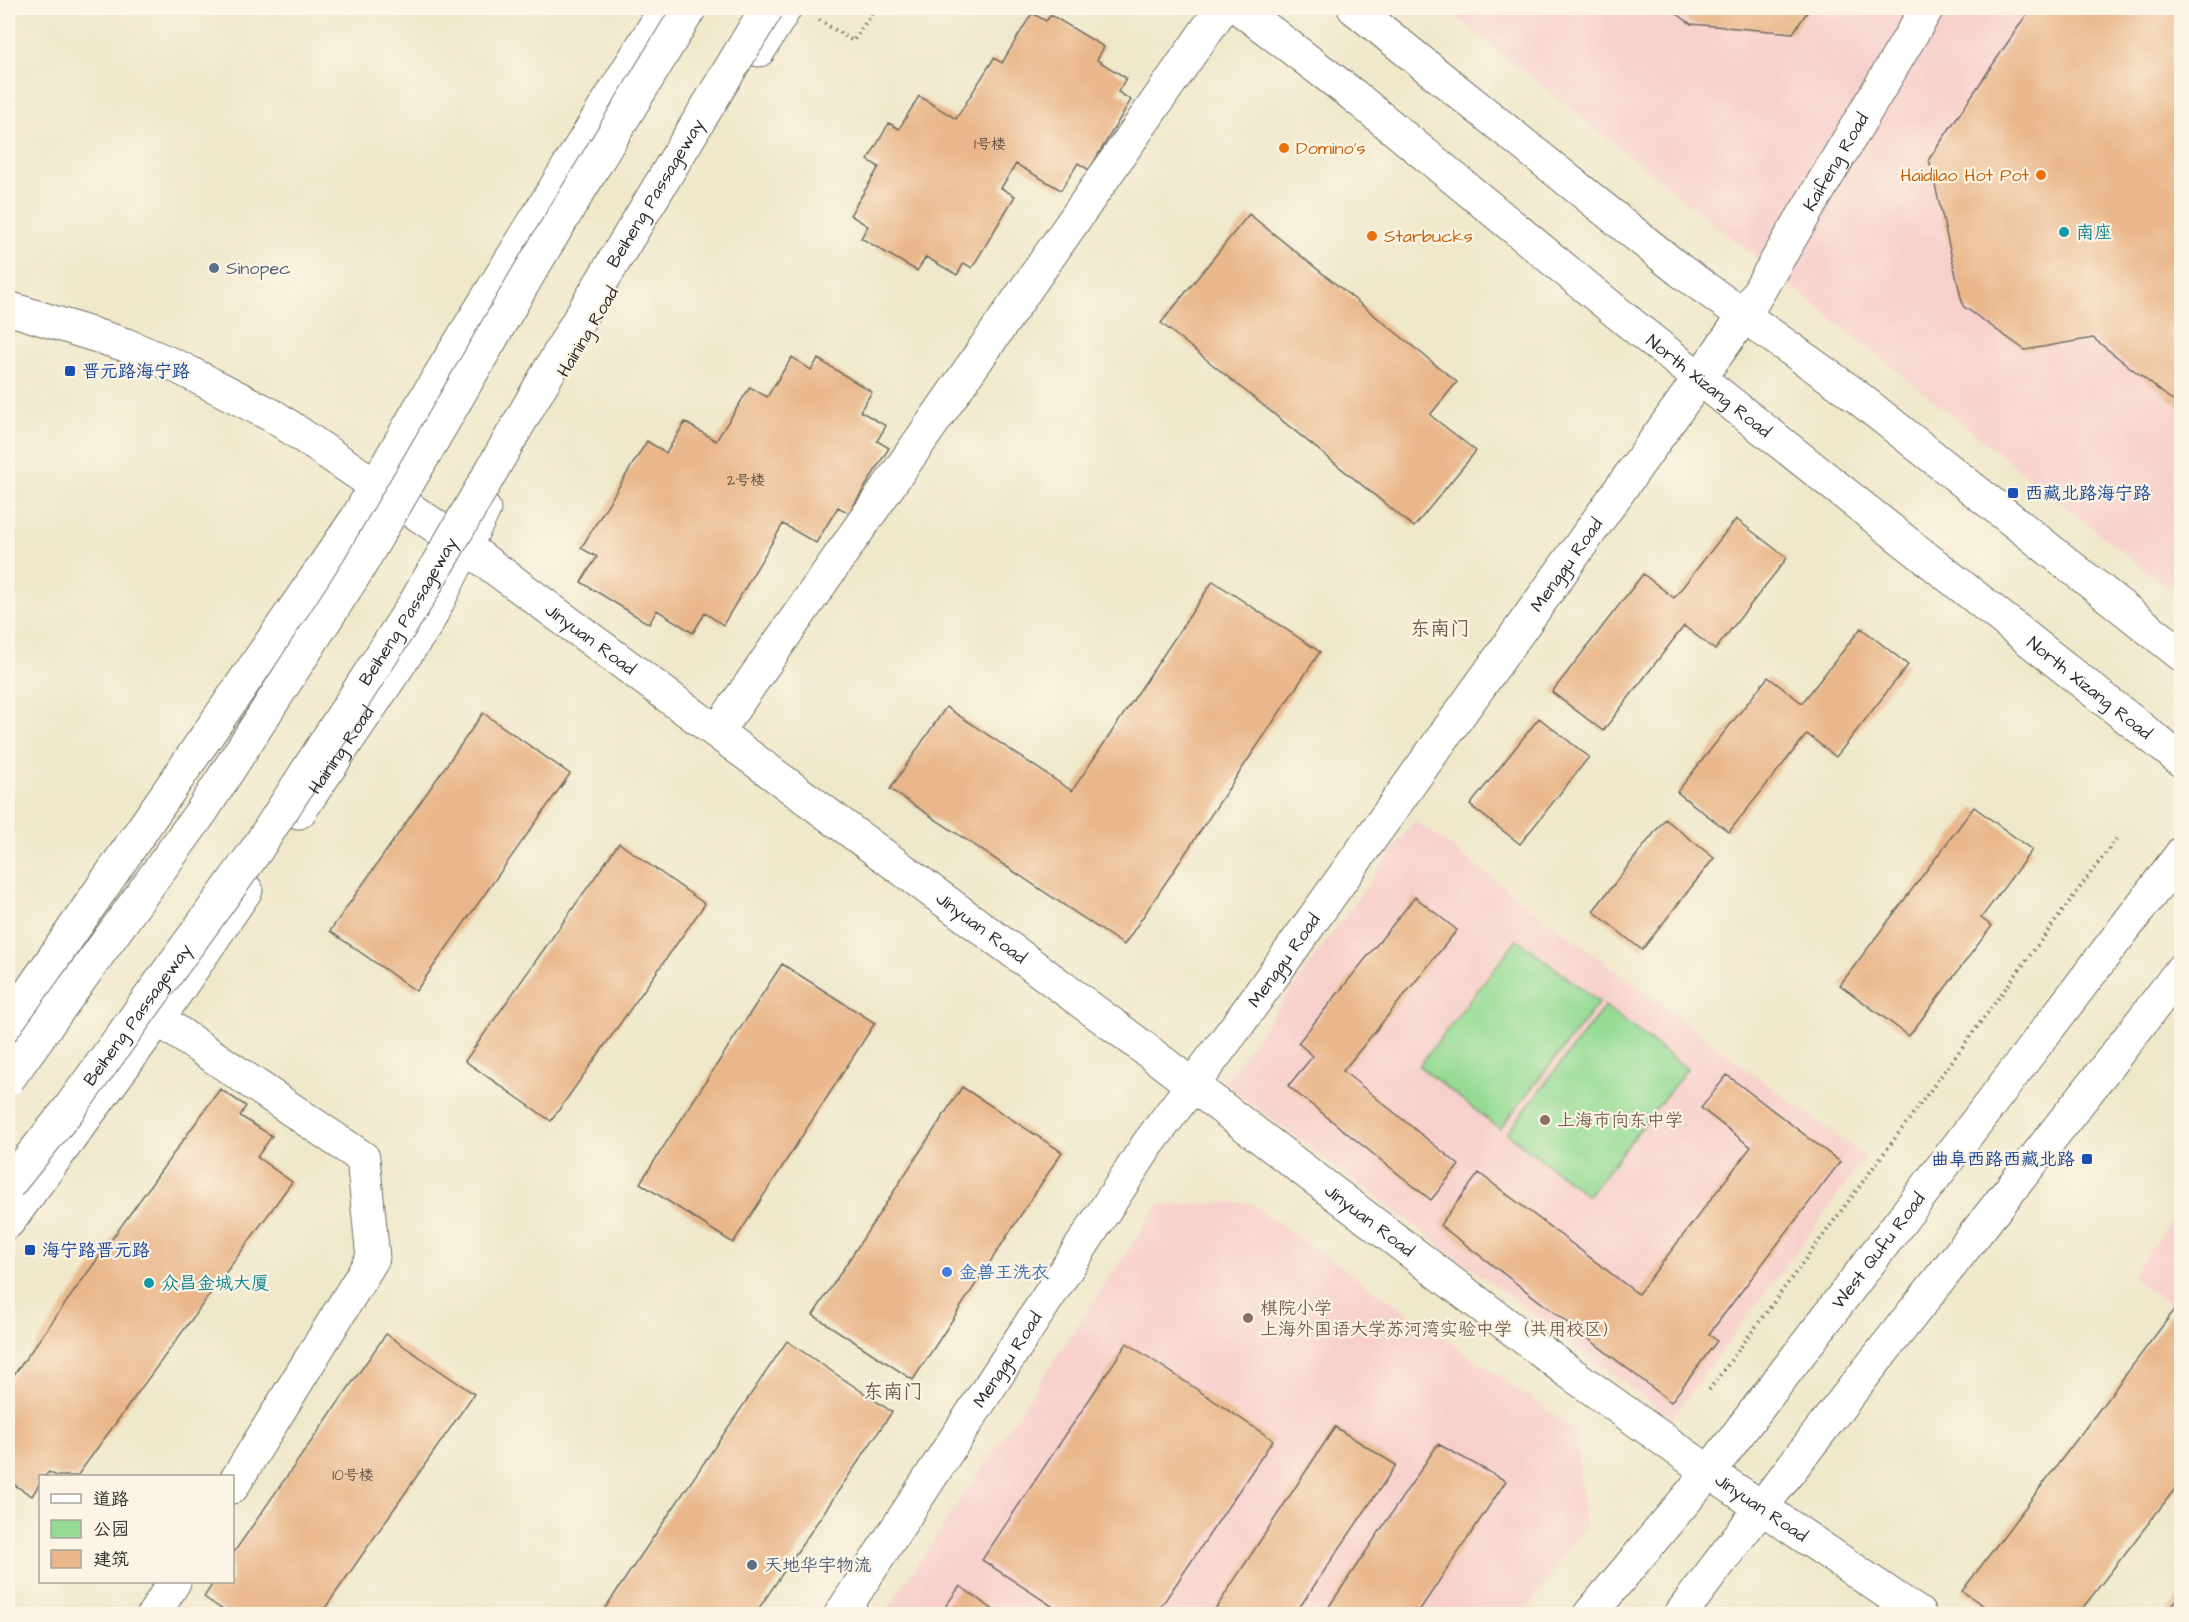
<svg xmlns="http://www.w3.org/2000/svg" width="2189" height="1622" font-family="'Architects Daughter','LXGW WenKai TC',sans-serif">
<rect width="100%" height="100%" fill="#fcf5e5"/>
<filter id="ink" filterUnits="userSpaceOnUse"><feTurbulence type="fractalNoise" baseFrequency=".0167" numOctaves="2"/><feDisplacementMap in="SourceGraphic" scale="12" xChannelSelector="R" yChannelSelector="G"/><feConvolveMatrix kernelMatrix="1 2 1 2 8 2 1 2 1" color-interpolation-filters="sRGB"/></filter>
<filter id="wash" filterUnits="userSpaceOnUse"><feTurbulence type="fractalNoise" baseFrequency=".008" numOctaves="4" result="noise"/><feDisplacementMap in="SourceGraphic" scale="24" xChannelSelector="R" yChannelSelector="G"/><feGaussianBlur stdDeviation="1.35" result="paint"/><feColorMatrix in="noise" values="0 0 0 0 0 0 0 0 0 0 0 0 0 0 0 0 0 1.4 0 .05"/><feComposite in="paint" operator="in"/></filter>
<g filter="url(#wash)">
<rect width="100%" height="100%" fill="#efe8ca"/>
<path fill="#f7d0cc" d="M1445 8H2181V577L2167 588Z
M1415 820 1866 1158 1672 1418 1223 1083Z
M1248 1202 1576 1430 1585 1526 1525 1614H884L1158 1205Z
M2181 1207V1313L2131 1276Z"/>
<path fill="#95db95" stroke="#608360" stroke-width="1.5" d="M1517 939 1599 1002 1500 1129 1419 1066Z
M1605 1006 1687 1069 1588 1196 1507 1133Z"/>
<g id="blocks">
<path fill="#e9b78b" d="M1669 8H1810L1793 33 1691 24Z
M2031 8H2182V408L2093 338 2025 350 1963 306 1929 159Z
M1032 13 1046 21 1051 15 1104 47 1097 60 1126 78 1118 92 1131 100 1089 170 1078 163 1061 190 1016 164 1001 188 1015 196 972 268 964 263 957 275 926 257 917 271 861 238 868 226 850 215 879 167 868 160 889 123 899 129 919 96 956 119 994 58 1002 63Z
M1249 214 1457 382 1430 415 1476 451 1414 527 1161 323Z
M792 357 811 370 818 359 872 392 860 411 886 426 877 441 889 448 849 513 838 507 816 543 783 524 723 625 705 613 693 633 657 610 649 624 581 582 597 557 581 548 647 441 666 453 685 422 716 441 750 387 767 397Z
M1736 519 1787 558 1715 650 1684 626 1603 731 1552 692 1643 574 1674 598Z
M1213 581 1320 652 1124 945 890 789 946 707 1072 791Z
M1861 628 1908 665 1836 757 1807 734 1729 832 1677 792 1768 677 1802 703Z
M483 713 570 774 416 991 330 931Z
M1539 718 1589 757 1520 844 1470 805Z
M1974 807 2032 850 1981 918 1992 926 1909 1036 1840 985Z
M1665 819 1714 858 1642 950 1593 911Z
M619 843 705 904 551 1121 465 1061Z
M1415 897 1457 930 1343 1071 1459 1165 1431 1200 1288 1086 1313 1056 1298 1043Z
M782 964 875 1023 733 1243 640 1183Z
M1727 1075 1840 1162 1709 1334 1717 1341 1671 1402 1440 1225 1479 1173 1638 1294 1751 1147 1701 1108Z
M962 1087 1062 1152 913 1380 813 1315Z
M220 1089 246 1106 240 1116 272 1136 257 1157 292 1182 77 1476H56L49 1472 45 1476H40V1483L32 1496 13 1484 8 1492V1383Z
M2176 1308 2182 1312V1480L2078 1614H1996L1962 1591Z
M386 1334 474 1394 321 1614H229L204 1597 214 1582H232V1555Z
M787 1341 892 1412 755 1614H601Z
M1127 1343 1273 1440 1156 1614H1064L982 1560Z
M1335 1427 1396 1465 1295 1614H1212Z
M1438 1444 1506 1481 1417 1614H1324Z
M960 1586 999 1614H940Z
M2182 1593V1614H2165Z"/>
</g>
</g>
<g filter="url(#ink)">
<use href="#blocks" fill-opacity="0" stroke="#706d63" stroke-width="1.5"/>
<g fill="none" stroke-linecap="round" stroke-linejoin="round">
<g stroke="#706d63" stroke-width="35">
<g id="minor">
<path id="s1" d="M8 308 126 345 180 368 275 417 466 547 1128 1036 1566 1370 1709 1472 1919 1614"/>
<path d="M717 732 1222 8"/>
<path d="M158 1019 363 1158 373 1258 232 1487"/>
<path d="M154 1614 174 1582"/>
<path id="s2" d="M841 1614 1148 1144 1239 1023 1744 316 1927 8"/>
</g>
</g>
<g stroke="#706d63" stroke-width="35">
<g id="major">
<path id="s3" d="M1239 8 1353 95 1636 328 2182 761"/>
<path d="M1354 8 1681 271 1851 392 2182 655"/>
<path d="M759 50 785 8"/>
<path id="s4" d="M299 812 427 623 484 509"/>
<path d="M8 1024 357 518 421 406 666 8"/>
<path d="M8 1222 158 1019 246 890"/>
<path id="s5" d="M1590 1614 1709 1472 2182 853"/>
<path d="M1681 1614C1843 1395 2017 1186 2182 969"/>
</g>
</g>
<path stroke="#706d63" stroke-width="4" stroke-dasharray="1.5 4.5" stroke-linecap="butt" d="M819 20 853 41 876 8
M1709 1390 2116 839"/>
<use href="#minor" stroke="#fff" stroke-width="33"/>
<use href="#major" stroke="#fff" stroke-width="33"/>
<g stroke="#706d63" stroke-width="35" stroke-linecap="butt">
<g id="highway-bridge">
<path d="M8 1079 202 811 358 569 528 275 690 8"/>
<path id="s6" d="M8 1185 69 1109 257 849 415 603 585 309 767 8"/>
</g>
</g>
<use href="#highway-bridge" stroke="#fff" stroke-width="33"/>
</g>
</g>
<g fill="#e8710a" stroke="#fcf5e5" stroke-width="2">
<circle cx="1284" cy="148" r="6"/>
<circle cx="2041" cy="175" r="6"/>
<circle cx="1372" cy="236" r="6"/>
</g>
<g fill="#0f9aa8" stroke="#fcf5e5" stroke-width="2">
<circle cx="2064" cy="232" r="6"/>
<circle cx="149" cy="1283" r="6"/>
</g>
<g fill="#5c6f8a" stroke="#fcf5e5" stroke-width="2">
<circle cx="214" cy="268" r="6"/>
<circle cx="752" cy="1565" r="6"/>
</g>
<g fill="#1a4fb4" stroke="#fcf5e5" stroke-width="2">
<rect x="64" y="365" width="12" height="12" rx="3"/>
<rect x="2007" y="487" width="12" height="12" rx="3"/>
<rect x="2081" y="1153" width="12" height="12" rx="3"/>
<rect x="24" y="1244" width="12" height="12" rx="3"/>
</g>
<g fill="#8d6e63" stroke="#fcf5e5" stroke-width="2">
<circle cx="1545" cy="1120" r="6"/>
<circle cx="1248" cy="1318" r="6"/>
</g>
<circle fill="#3f7fe0" stroke="#fcf5e5" stroke-width="2" cx="947" cy="1272" r="6"/>
<g text-anchor="middle" dominant-baseline="central" stroke-width="4.5" stroke-linejoin="round" paint-order="stroke">
<g font-size="15" fill="#5a4e43">
<text x="990" y="144">1号楼</text>
<text x="746" y="480">2号楼</text>
<text x="353" y="1475">10号楼</text>
</g>
<g font-size="18" fill="#c56008" stroke="#fcf5e5" text-anchor="start">
<text x="1296" y="148">Domino's</text>
<text x="2029" y="175" text-anchor="end">Haidilao Hot Pot</text>
<text x="1384" y="236">Starbucks</text>
</g>
<g font-size="18" fill="#2b2b2b" stroke="#fcf5e5">
<text stroke="none"><textPath href="#s2" startOffset="1761">Kaifeng Road</textPath></text>
<text stroke="none"><textPath href="#s6" startOffset="1186">Beiheng Passageway</textPath></text>
<text transform="translate(588 332) rotate(-59)">Haining Road</text>
<text stroke="none"><textPath href="#s3" startOffset="603">North Xizang Road</textPath></text>
<text stroke="none"><textPath href="#s2" startOffset="1276">Menggu Road</textPath></text>
<text stroke="none"><textPath href="#s6" startOffset="700">Beiheng Passageway</textPath></text>
<text stroke="none"><textPath href="#s1" startOffset="675">Jinyuan Road</textPath></text>
<text stroke="none"><textPath href="#s3" startOffset="1089">North Xizang Road</textPath></text>
<text stroke="none"><textPath href="#s4" startOffset="75">Haining Road</textPath></text>
<text stroke="none"><textPath href="#s1" startOffset="1161">Jinyuan Road</textPath></text>
<text stroke="none"><textPath href="#s2" startOffset="790">Menggu Road</textPath></text>
<text stroke="none"><textPath href="#s6" startOffset="214">Beiheng Passageway</textPath></text>
<text stroke="none"><textPath href="#s1" startOffset="1647">Jinyuan Road</textPath></text>
<text stroke="none"><textPath href="#s5" startOffset="464">West Qufu Road</textPath></text>
<text stroke="none"><textPath href="#s2" startOffset="304">Menggu Road</textPath></text>
<text stroke="none"><textPath href="#s1" startOffset="2133">Jinyuan Road</textPath></text>
</g>
<g font-size="18" fill="#0d838f" stroke="#fcf5e5" text-anchor="start">
<text x="2076" y="232">南座</text>
<text x="161" y="1283">众昌金城大厦</text>
</g>
<g font-size="18" fill="#4e5e75" stroke="#fcf5e5" text-anchor="start">
<text x="226" y="268">Sinopec</text>
<text x="764" y="1565">天地华宇物流</text>
</g>
<g font-size="18" fill="#164399" stroke="#fcf5e5" text-anchor="start">
<text x="82" y="371">晋元路海宁路</text>
<text x="2025" y="493">西藏北路海宁路</text>
<text x="2075" y="1159" text-anchor="end">曲阜西路西藏北路</text>
<text x="42" y="1250">海宁路晋元路</text>
</g>
<g font-size="18" fill="#785e54" stroke="#fcf5e5" text-anchor="start">
<text x="1557" y="1120">上海市向东中学</text>
<text x="1260" y="1308">棋院小学<tspan x="1260" dy="21">上海外国语大学苏河湾实验中学（共用校区）</tspan></text>
</g>
<g font-size="18" fill="#366cbe" stroke="#fcf5e5" text-anchor="start">
<text x="959" y="1272">金兽王洗衣</text>
</g>
<g font-size="20" fill="#6e5c4d" stroke="#fcf5e5">
<text x="1440" y="629">东南门</text>
<text x="893" y="1392">东南门</text>
</g>
</g>
<rect width="2189" height="1622" fill="none" stroke="#fcf5e5" stroke-width="30"/>
<rect x="39" y="1475" width="195" height="108" fill="#fcf5e5" stroke="#a8a49b" stroke-width="1.5"/>
<rect x="51" y="1494" width="30" height="9" fill="#ffffff" stroke="#a8a49b" stroke-width="1.5"/>
<text x="93" y="1505" font-size="18" fill="#2b2b2b">道路</text>
<rect x="51" y="1520" width="30" height="18" fill="#95db95" stroke="#a8a49b" stroke-width="1.5"/>
<text x="93" y="1535" font-size="18" fill="#2b2b2b">公园</text>
<rect x="51" y="1550" width="30" height="18" fill="#e9b78b" stroke="#a8a49b" stroke-width="1.5"/>
<text x="93" y="1565" font-size="18" fill="#2b2b2b">建筑</text>
</svg>
